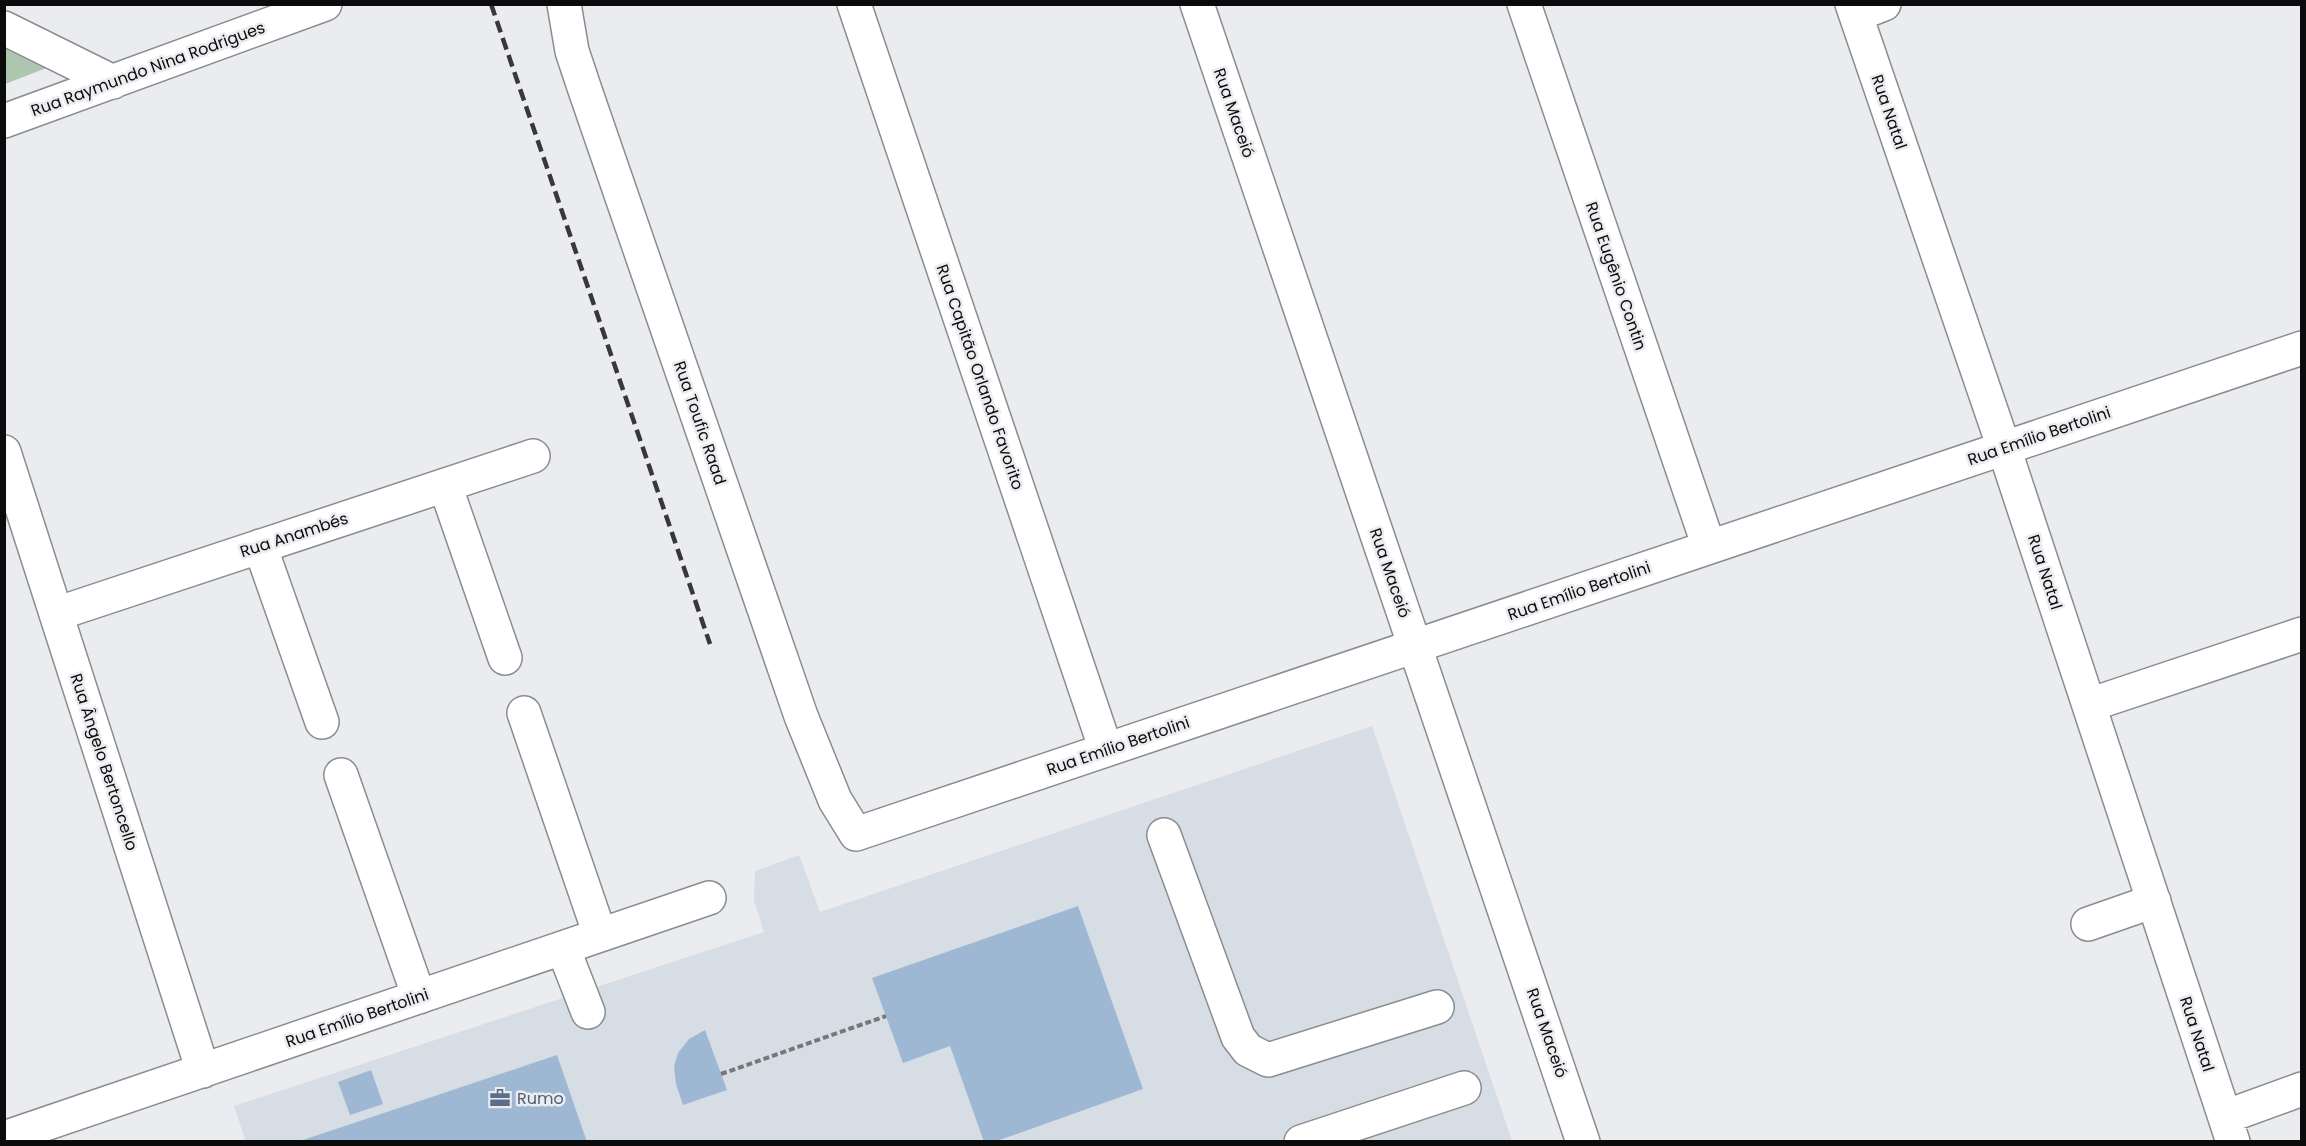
<svg xmlns="http://www.w3.org/2000/svg" width="2306" height="1146" font-family="Poppins,sans-serif">
<rect width="100%" height="100%" fill="#eaecef"/>
<path fill="#d6dde5" d="M1372 726 1512 1141 246 1142 234 1106 764 932 754 900 755 871 799 855 820 912Z"/>
<path fill="#adc6af" d="M5 46 49 67 5 84Z"/>
<path fill="#9eb8d4" d="M1078 906 1143 1089 994 1142H984L950 1046 903 1063 872 978Z
M705 1030 727 1090 683 1105 676 1084 674 1066 678 1053 689 1039Z
M557 1055 587 1142H300V1141Z
M371 1070 383 1104 350 1115 338 1082Z"/>
<g fill="none" stroke-linecap="round" stroke-linejoin="round">
<g stroke="#8a8d8f" stroke-width="36">
<path id="minor" d="M564 4 572 51 585 90 801 716 835 800 856 834 2302 348
M854 4 1106 750
M1197 4 1583 1142
M1524 4 1709 547
M1852 4 2004 448 2233 1142
M1856 15 1884 4
M4 28 113 82
M4 121 325 4
M4 452 203 1071
M445 485 505 658
M260 546 322 722
M56 614 533 456
M2089 705 2302 634
M524 713 600 935
M341 775 419 997
M1164 835 1238 1037 1248 1050 1268 1060 1437 1007
M2088 924 2154 901
M563 948 588 1012
M2225 1117 2302 1089
M4 1138 709 898
M1301 1142 1464 1088"/>
</g>
<path stroke="#767779" stroke-width="4" stroke-dasharray="6 3" stroke-linecap="butt" d="M721 1074 886 1016"/>
<use href="#minor" stroke="#fff" stroke-width="33"/>
<path stroke="#38383a" stroke-width="4.5" stroke-dasharray="12 6" stroke-linecap="butt" d="M491 4 710 644"/>
</g>
<defs>
<g id="office-bare" transform="scale(1.62)"><path d="M-6-3h4V-5.5h4V-3h4V5H-6ZM-1-4.5V-3h2v-1.5ZM-6 0V1H6V0Z" fill="#5c6f8a" stroke="#eaecef" stroke-width="2.5" paint-order="stroke"/></g>
</defs>
<g fill-rule="evenodd">
<use href="#office-bare" x="500" y="1098"/>
</g>
<g text-anchor="middle" dominant-baseline="central" stroke-width="5" stroke-linejoin="round" paint-order="stroke">
<g font-size="16" fill="#0b0b0c" stroke="#eaecef">
<text transform="translate(148 69) rotate(-20)">Rua Raymundo Nina Rodrigues</text>
<text transform="translate(1889 112) rotate(71)">Rua Natal</text>
<text transform="translate(1234 113) rotate(71)">Rua Maceió</text>
<text transform="translate(1616 276) rotate(71)">Rua Eugênio Contin</text>
<text transform="translate(980 377) rotate(71)">Rua Capitão Orlando Favorito</text>
<text transform="translate(700 423) rotate(71)">Rua Toufic Raad</text>
<text transform="translate(2039 436) rotate(-19)">Rua Emílio Bertolini</text>
<text transform="translate(294 535) rotate(-18)">Rua Anambés</text>
<text transform="translate(2045 572) rotate(72)">Rua Natal</text>
<text transform="translate(1390 573) rotate(71)">Rua Maceió</text>
<text transform="translate(1579 591) rotate(-19)">Rua Emílio Bertolini</text>
<text transform="translate(1118 746) rotate(-19)">Rua Emílio Bertolini</text>
<text transform="translate(104 762) rotate(72)">Rua Ângelo Bertoncello</text>
<text transform="translate(357 1018) rotate(-19)">Rua Emílio Bertolini</text>
<text transform="translate(1547 1033) rotate(71)">Rua Maceió</text>
<text transform="translate(2197 1034) rotate(72)">Rua Natal</text>
</g>
<g font-size="16" fill="#4e5e75" stroke="#eaecef" text-anchor="start">
<text x="517" y="1098">Rumo</text>
</g>
</g>
<rect width="2306" height="1146" fill="none" stroke="#0b0b0c" stroke-width="12"/>
</svg>
